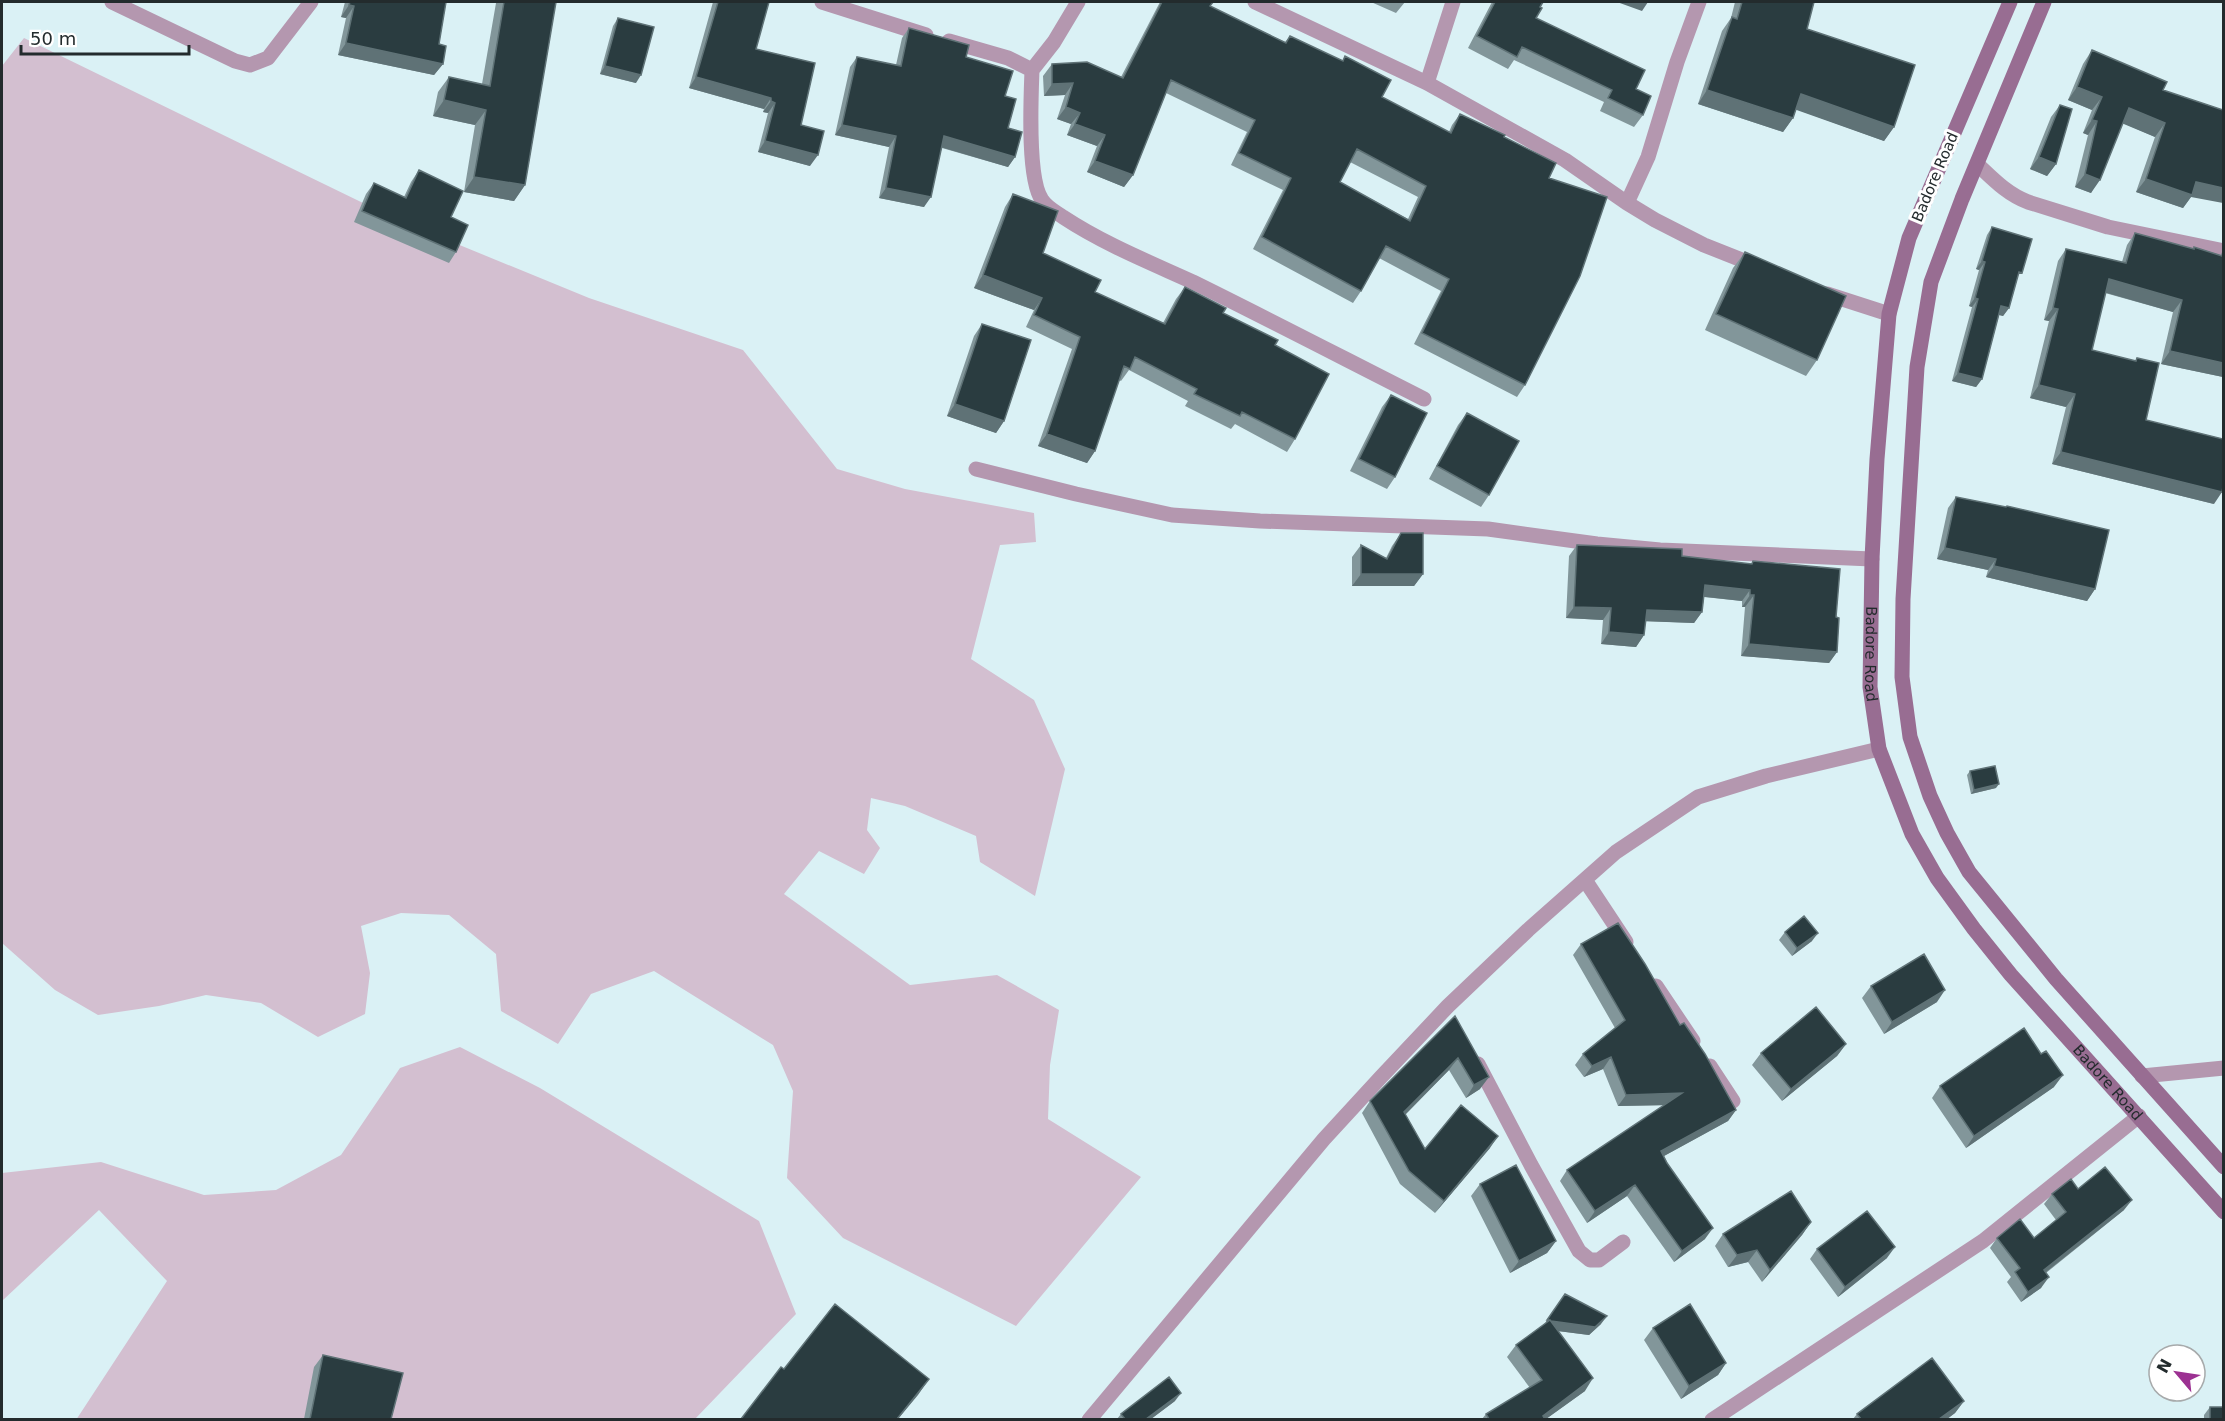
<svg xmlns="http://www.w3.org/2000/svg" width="2225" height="1421" font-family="'DejaVu Sans',sans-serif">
<rect width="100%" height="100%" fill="#daf1f5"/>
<path fill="#d3bfd0" d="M24 38 396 219 589 298 743 350 837 469 905 489 1034 513 1036 542 1000 545 971 659 1034 700 1065 769 1035 896 980 862 976 836 905 806 871 798 867 830 880 848 864 874 819 851 784 894 910 985 997 975 1059 1010 1050 1065 1048 1119 1141 1177 1016 1326 843 1238 787 1178 793 1091 773 1045 654 971 591 994 558 1044 501 1011 496 954 449 915 401 913 361 926 370 973 365 1014 318 1037 261 1003 206 995 159 1006 98 1015 55 990 2 943V66Z
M460 1047 540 1088 759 1221 796 1314 695 1419 76 1420 167 1281 99 1210 2 1301V1173L101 1162 204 1195 276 1190 341 1155 400 1068Z"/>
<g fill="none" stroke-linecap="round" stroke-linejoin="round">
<path stroke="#b497af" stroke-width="15" d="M112 2 235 61 250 65 268 58 311 2
M822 2 926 35
M1255 2 1427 83 1565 160 1627 203 1655 220 1704 245 1757 266
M949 41 1008 58 1032 70 1054 42 1078 2
M1032 70C1031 98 1027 179 1042 200 1047 208 1056 212 1063 217 1104 244 1149 262 1193 282 1270 320 1347 360 1424 399
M1427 83 1453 2
M1977 164C1993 179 2007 194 2028 202L2108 227 2224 251
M1627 203 1648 157 1677 62 1699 2
M1827 294 1889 314
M976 469 1076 494 1172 515 1260 521 1488 529 1597 544 1660 550 1872 559
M1585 880 1626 942
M1656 986 1693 1041
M1478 1064 1531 1165 1579 1251 1590 1260H1599L1623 1242
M1710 1066 1733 1101
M2142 1076 2224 1068
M1089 1420 1324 1139 1381 1077 1448 1006 1528 930 1616 852 1698 797 1766 776 1879 749
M1712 1420 1983 1241 2139 1116"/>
<g stroke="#986d92" stroke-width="15">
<path id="s1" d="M2010 2 1909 238 1889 314 1877 459 1872 559 1870 687 1879 749 1912 834 1937 878 1974 929 2011 975 2224 1212"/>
<path d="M2044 2 1962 199 1931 282 1917 367 1903 599 1902 677 1910 737 1930 796 1947 833 1969 872 2056 979 2224 1167"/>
</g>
</g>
<path fill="#82969a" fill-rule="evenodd" d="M345 2H446L439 44 443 64 434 75 338 55 346 18 341 17Z
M497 2H556L525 185 514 201 464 192 475 125 433 116 438 92 449 77 482 84 496 3Z
M713 2H769L756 49 801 125 810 166 758 152 768 113 763 112 764 109 689 88Z
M1160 2H1213L1210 6 1285 42 1290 36 1342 61 1345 56 1382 97 1449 132 1452 125 1460 114 1504 137 1549 178 1525 385 1517 397 1414 344 1441 291 1379 258 1361 291 1353 303 1253 249 1283 190 1231 165 1247 132 1166 93 1133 175 1124 187 1087 172 1097 146 1067 135 1071 124 1057 119 1065 95 1044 96 1043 76 1052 64 1121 77ZM1350 162 1418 197 1408 219 1340 182Z
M1371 2H1405L1396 13Z
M1492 2H1543L1536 18 1636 89 1643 115 1634 127 1600 111 1604 102 1514 60 1508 69 1468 48Z
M1735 2H1814L1807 29 1894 127 1884 141 1796 109 1793 118 1783 132 1698 104 1722 31 1731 18Z
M618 18 636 83 600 74 613 26Z
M909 28 966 57 1005 96 1008 128 1015 157 1008 167 942 148 924 207 879 198 889 147 835 135 850 67 857 57 896 65 902 38Z
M2092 50 2163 90 2191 197 2183 208 2136 192 2155 137 2123 123 2091 193 2075 187 2088 135 2083 133 2092 110 2068 100 2083 64Z
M2060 105 2056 164 2047 176 2030 169 2051 117Z
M419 170 451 217 456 252 449 263 354 222 366 194 374 183 404 197 411 182Z
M1013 194 1043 253 1095 292 1163 323 1176 299 1185 287 1223 313 1275 345 1295 439 1287 452 1235 424 1231 429 1185 406 1188 401 1129 370 1121 381 1119 380 1095 451 1087 463 1038 446 1072 349 1026 327 1034 310 974 288 1005 207Z
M1992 227 2017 280 2009 308 2003 316 1999 315 1982 379 1976 387 1952 381 1972 307 1969 306 1979 270 1976 269 1987 235Z
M2135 233 2193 249 2194 247 2221 255 2223 251V377L2161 364 2173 312 2105 293 2092 350 2135 361 2137 358 2146 420 2214 504 2052 464 2066 407 2030 398 2049 321 2044 320 2058 261 2066 249 2122 262 2127 245Z
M1745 252 1817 360 1806 376 1705 330 1733 268Z
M982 324 1004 421 996 433 947 416 974 336Z
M1391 395 1395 477 1387 489 1350 471 1382 407Z
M1467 413 1489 495 1481 507 1429 479 1458 425Z
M1956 497 2006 507 2007 506 2095 589 2087 601 1986 577 1988 570 1937 559 1948 508Z
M1401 533 1423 574 1414 586H1352V557L1361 545 1386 558 1392 546Z
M1577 545 1751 564 1753 561 1836 617 1837 652 1829 663 1741 656 1745 607H1742V601L1704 597 1702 612 1694 623 1645 621 1644 635 1636 647 1601 644 1603 620 1566 618 1569 556Z
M1970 771 1996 788 1971 794 1967 775Z
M1785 932 1812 941 1792 956 1779 940Z
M1581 944 1680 1025 1736 1110 1728 1121 1664 1156 1705 1239 1674 1262 1627 1196 1587 1223 1560 1181 1567 1170 1665 1105 1618 1106 1603 1069 1584 1077 1575 1065 1583 1054 1615 1028 1573 955Z
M1871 986 1937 1002 1884 1034 1862 998Z
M1455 1016 1480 1089 1466 1098 1449 1070 1405 1115 1425 1149 1490 1148 1435 1213 1400 1184 1362 1113 1370 1101Z
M1846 1044 1837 1056 1782 1101 1752 1065 1761 1053Z
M1940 1086 2054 1087 1966 1148 1932 1098Z
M1480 1184 1556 1241 1547 1253 1510 1273 1471 1196Z
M2078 1189 2124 1210 2046 1273 2041 1288 2021 1302 2007 1282 2011 1277 1990 1248 1997 1238H2034L2056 1220 2044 1204 2052 1194Z
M1811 1222 1802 1235 1762 1282 1748 1262 1728 1267 1715 1246 1723 1234Z
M1817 1249 1887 1258 1838 1297 1810 1259Z
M1565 1294 1601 1324 1589 1335 1558 1331 1585 1391 1546 1419H1482L1486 1414 1530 1388 1507 1357 1516 1345 1546 1323Z
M1653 1328 1726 1363 1718 1375 1681 1399 1644 1340Z
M323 1355 391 1419H304L314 1367Z
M1175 1401 1151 1419H1117L1121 1414Z
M1964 1401 1955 1413 1947 1419H1853L1857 1414Z
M2210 1407 2223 1419H2204V1415Z"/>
<path fill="#5f7276" d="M1617 2H1648L1642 11Z
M349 5 354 6 346 18 341 17Z
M346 43 443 64 434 75 338 55Z
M605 66 641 75 636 83 600 74Z
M696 77 771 98 764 109 689 88Z
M1073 83 1065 95 1044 96 1052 84Z
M2077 87 2102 97 2092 110 2068 100Z
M1707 90 1793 118 1783 132 1698 104Z
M1801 94 1894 127 1884 141 1791 108Z
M444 100 486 110 475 125 433 116Z
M771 101 775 103 768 113 763 112Z
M1066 107 1080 113 1071 124 1057 119Z
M2129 108 2165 123 2155 137 2119 122Z
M2092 120 2097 121 2088 135 2083 133Z
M1075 124 1105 135 1097 146 1067 135Z
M842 125 896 136 889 147 835 135Z
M944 136 1015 157 1008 167 937 146Z
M765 141 818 155 810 166 758 152Z
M2039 157 2056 164 2047 176 2030 169Z
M1095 161 1133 175 1124 187 1087 172Z
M2085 174 2100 180 2091 193 2075 187Z
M474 177 525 185 514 201 464 192Z
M2146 179 2196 182 2223 188V203L2191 197 2183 208 2136 192Z
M886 188 931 197 924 207 879 198Z
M1982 261 1985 262 1979 270 1976 269Z
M983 275 1042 298 1034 310 974 288Z
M2109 279 2182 300 2173 312 2100 291Z
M1975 298 1978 299 1972 307 1969 306Z
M2001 306 2009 308 2003 316 1996 314Z
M2053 308 2058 309 2049 321 2044 320Z
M2170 351 2223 363V377L2161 364Z
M1958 373 1982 379 1976 387 1952 381Z
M2039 385 2075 394 2066 407 2030 398Z
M955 404 1004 421 996 433 947 416Z
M1047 434 1095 451 1087 463 1038 446Z
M2061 452 2222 492 2214 504 2052 464Z
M1945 548 1996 559 1988 570 1937 559Z
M1994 566 2095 589 2087 601 1986 577Z
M1361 574H1423L1414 586H1352Z
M1705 585 1750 590 1742 601 1697 596Z
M1750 595H1754L1745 607H1742Z
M1574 607 1611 608 1603 620 1566 618Z
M1647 610 1702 612 1694 623 1639 621Z
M1609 632 1644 635 1636 647 1601 644Z
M1749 644 1837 652 1829 663 1741 656Z
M1999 784 1996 788 1971 794 1974 790Z
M1818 933 1812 941 1792 956 1797 948Z
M1945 990 1937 1002 1884 1034 1892 1022Z
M1846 1044 1837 1056 1782 1101 1791 1089Z
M1611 1057 1603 1069 1584 1077 1592 1066Z
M1458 1058 1449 1070 1396 1124 1404 1112Z
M2063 1075 2054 1087 1966 1148 1974 1136Z
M1489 1077 1480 1089 1466 1098 1474 1085Z
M1682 1093 1674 1105 1618 1106 1626 1095Z
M1736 1110 1728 1121 1653 1162 1661 1151Z
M1498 1136 1490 1148 1435 1213 1444 1201Z
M1635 1185 1627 1196 1587 1223 1595 1211Z
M2132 1200 2124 1210 2036 1280 2044 1270Z
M1811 1222 1802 1235 1762 1282 1770 1270Z
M1713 1228 1705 1239 1674 1262 1682 1251Z
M1556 1241 1547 1253 1510 1273 1519 1261Z
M1895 1247 1887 1258 1838 1297 1845 1287Z
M1757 1250 1748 1262 1728 1267 1737 1255Z
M2049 1277 2041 1288 2021 1302 2028 1292Z
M1607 1316 1601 1324 1589 1335 1542 1329 1547 1320Z
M1726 1363 1718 1375 1681 1399 1689 1386Z
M1593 1378 1585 1391 1546 1419H1541L1543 1416Z
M929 1379 918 1395 898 1419H897Z
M1181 1393 1175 1401 1151 1419H1146Z
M1964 1401 1955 1413 1947 1419H1939Z"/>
<path fill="#2a3c40" stroke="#5f7276" stroke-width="1.5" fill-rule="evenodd" d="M350 2H446L439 44 446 46 443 64 346 43 354 6 349 5Z
M504 2H556L525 185 474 177 486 110 444 100 449 77 490 86Z
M718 2H769L756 49 815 63 801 125 824 131 818 155 765 141 775 103 771 101V98L696 77Z
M1162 2H1213L1210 6 1286 43 1290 36 1343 61 1345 56 1391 80 1382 97 1451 133 1460 114 1505 135 1504 137 1556 163 1549 178 1607 197 1580 276 1525 385 1422 333 1449 279 1386 246 1361 291 1262 237 1291 178 1239 153 1255 120 1171 80 1133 175 1095 161 1105 135 1075 124 1080 113 1066 107 1073 83 1052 84V64L1087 62 1123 78ZM1357 149 1426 186 1410 221 1340 182Z
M1495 2H1543L1540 7 1542 8 1536 18 1645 70 1636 89 1651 96 1643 115 1608 98 1612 90 1522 47 1517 57 1477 36Z
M1742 2H1814L1807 29 1915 65 1894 127 1801 94 1793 118 1707 90 1732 17 1737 19Z
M618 18 654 27 641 75 605 66Z
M909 28 969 45 966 57 1013 71 1005 96 1016 99 1008 128 1022 132 1015 157 944 136 931 197 886 188 896 136 842 125 857 57 901 66Z
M2092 50 2167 82 2163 90 2223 110V188L2196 182 2192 195 2146 179 2165 123 2129 108 2100 180 2085 174 2097 121 2092 120 2102 97 2077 87Z
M2060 105 2072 109 2056 164 2039 157Z
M419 170 463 191 451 217 468 225 456 252 362 211 374 183 406 198Z
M1013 194 1058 211 1043 253 1101 280 1095 292 1165 324 1185 287 1226 308 1223 313 1278 340 1275 345 1329 374 1295 439 1242 412 1240 416 1194 394 1197 389 1135 357 1130 369 1124 366 1095 451 1047 434 1080 337 1034 315 1042 298 983 275Z
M1992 227 2032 239 2022 273 2019 272 2009 308 2001 306 1982 379 1958 373 1978 299 1975 298 1985 262 1982 261Z
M2135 233 2194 249V247L2222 256 2223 251V363L2170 351 2182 300 2109 279 2092 350 2136 361 2137 358 2159 363 2146 420 2223 439V487L2222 492 2061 452 2075 394 2039 385 2058 309 2053 308 2066 249 2126 263Z
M1745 252 1846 296 1817 360 1716 314Z
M982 324 1031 340 1004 421 955 404Z
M1391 395 1427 413 1395 477 1359 459Z
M1467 413 1519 441 1489 495 1437 466Z
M1956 497 2006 507 2007 506 2109 530 2095 589 1994 566 1996 559 1945 548Z
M1401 533H1423V574H1361V545L1387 559Z
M1577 545 1682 549V556L1752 564 1753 561 1840 569 1836 617 1839 618 1837 652 1749 644 1754 595H1750V590L1705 585 1702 612 1647 610 1644 635 1609 632 1611 608 1574 607Z
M1995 766 1999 784 1974 790 1970 771Z
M1804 916 1818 933 1797 948 1785 932Z
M1618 923 1645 964 1680 1025 1684 1023 1705 1054 1736 1110 1661 1151 1667 1163 1713 1228 1682 1251 1635 1185 1595 1211 1567 1170 1682 1093 1626 1095 1611 1057 1592 1066 1583 1054 1625 1020 1581 944Z
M1924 954 1945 990 1892 1022 1871 986Z
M1816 1007 1846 1044 1791 1089 1761 1053Z
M1455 1016 1489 1077 1474 1085 1458 1058 1404 1112 1425 1149 1461 1105 1498 1136 1444 1201 1409 1171 1370 1101Z
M2024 1028 2041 1054 2046 1051 2063 1075 1974 1136 1940 1086Z
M1516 1165 1556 1241 1519 1261 1480 1184Z
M2105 1167 2132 1200 2044 1270 2049 1277 2028 1292 2015 1272 2020 1268 1997 1238 2020 1219 2034 1238 2066 1212 2052 1194 2071 1179 2078 1189Z
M1791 1191 1811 1222 1770 1270 1757 1250 1737 1255 1723 1234Z
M1867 1211 1895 1247 1845 1287 1817 1249Z
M1565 1294 1607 1316 1595 1327 1551 1321 1550 1320H1547Z
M835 1304 929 1379 897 1419H741L781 1367 784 1369Z
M1690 1304 1726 1363 1689 1386 1653 1328Z
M1550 1320 1593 1378 1543 1416 1545 1419H1489L1486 1414 1542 1380 1516 1345Z
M323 1355 403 1373 391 1419H310Z
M1932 1358 1964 1401 1939 1419H1861L1857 1414Z
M1169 1377 1181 1393 1146 1419H1125L1121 1414Z
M2210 1407H2223V1419H2210Z"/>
<g text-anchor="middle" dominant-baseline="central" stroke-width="6" stroke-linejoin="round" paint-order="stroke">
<g font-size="15" fill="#232b2d" stroke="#fff">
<text transform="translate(1935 177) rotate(-67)">Badore Road</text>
<text stroke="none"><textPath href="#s1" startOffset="676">Badore Road</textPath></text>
<text stroke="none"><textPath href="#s1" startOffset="1180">Badore Road</textPath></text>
</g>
</g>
<rect width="2225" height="1421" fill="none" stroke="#232b2d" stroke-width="6"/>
<g transform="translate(2177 1373) rotate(299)"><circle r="28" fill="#ffffff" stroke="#a7aaab" stroke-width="1.5"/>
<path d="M0-4.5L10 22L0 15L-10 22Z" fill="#9c3192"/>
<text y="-9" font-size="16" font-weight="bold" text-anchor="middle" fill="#232b2d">N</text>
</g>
<path d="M21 45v9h168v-9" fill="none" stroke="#232b2d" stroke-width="3"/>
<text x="30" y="45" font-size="18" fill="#232b2d" stroke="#ffffff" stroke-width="4.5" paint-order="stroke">50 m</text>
</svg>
